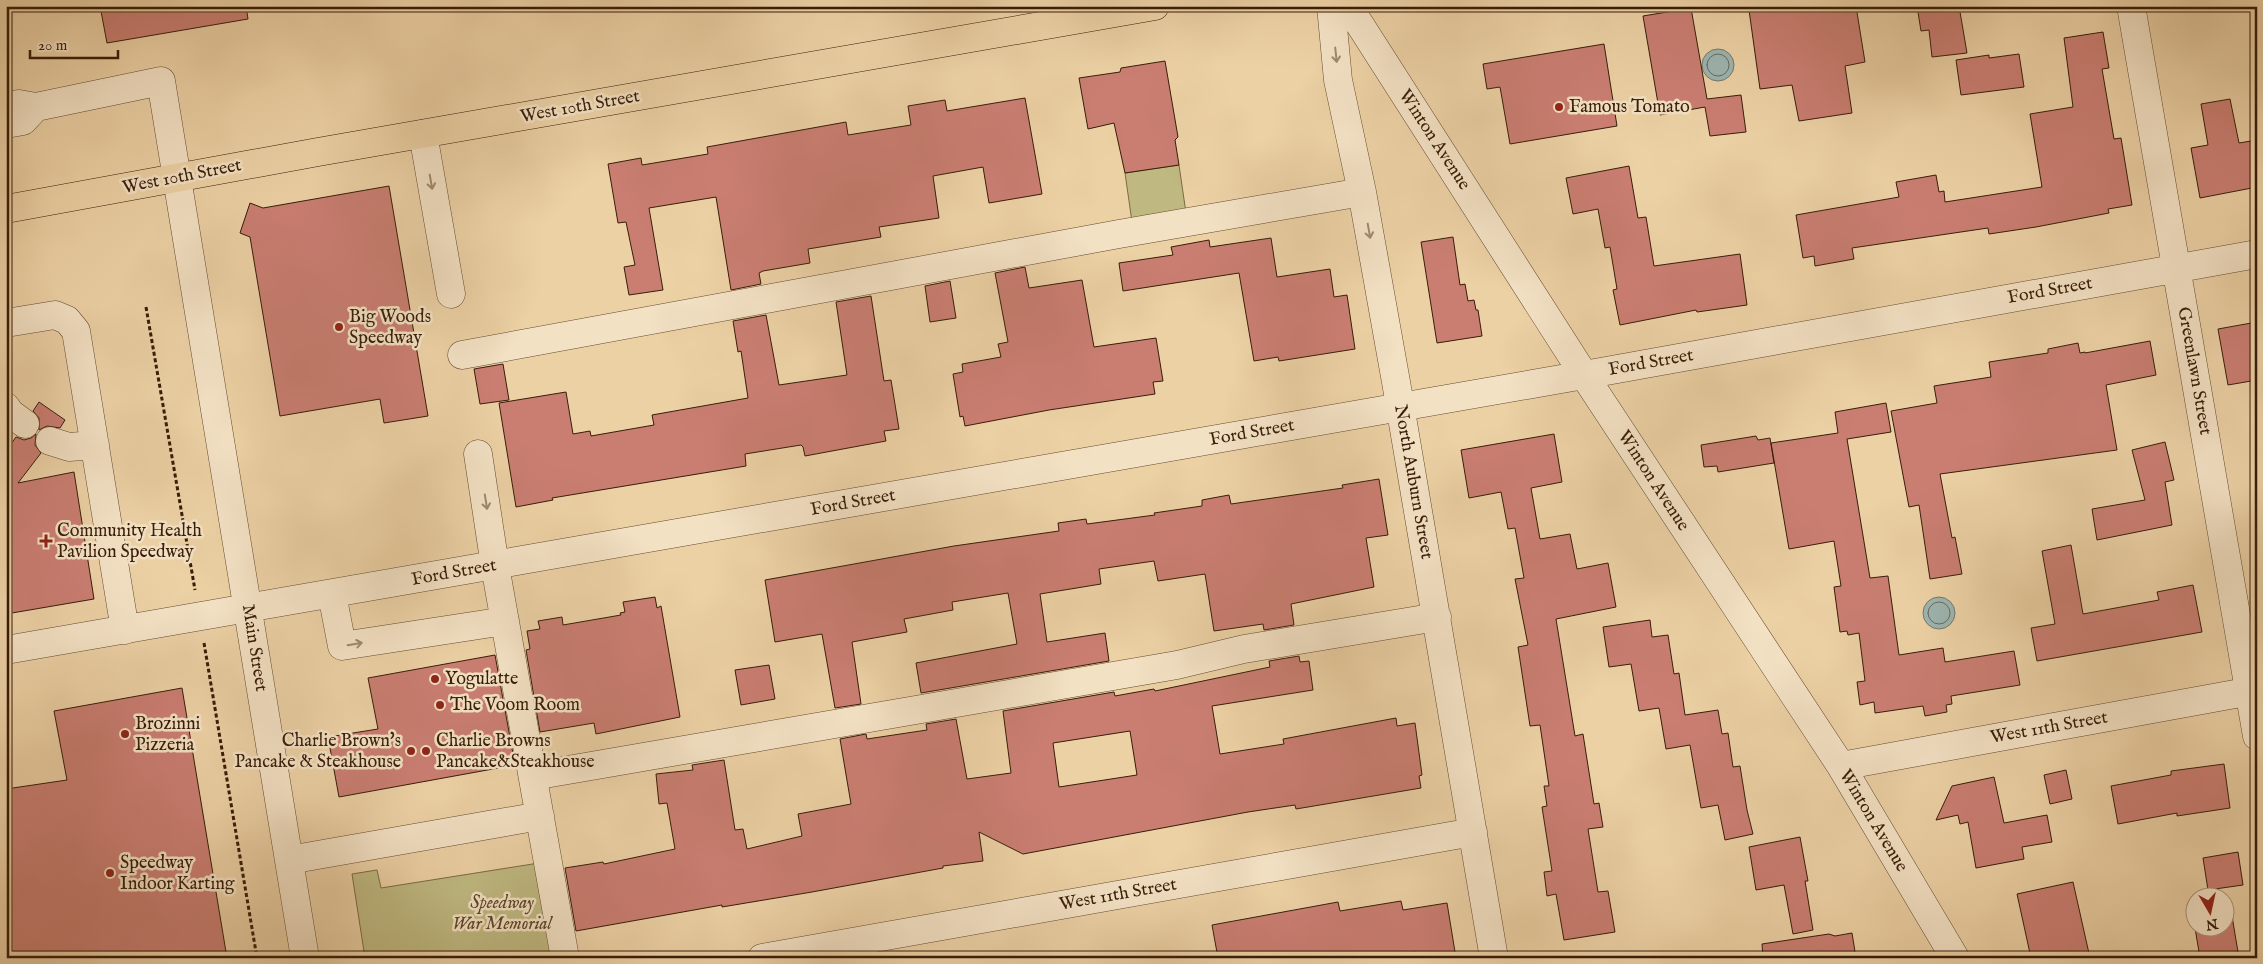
<svg xmlns="http://www.w3.org/2000/svg" width="2263" height="964" font-family="'IM FELL English',serif">
<rect width="100%" height="100%" fill="#ecd1a5"/>
<filter id="stains"><feTurbulence type="fractalNoise" baseFrequency=".004" numOctaves="4"/><feColorMatrix values="0 0 0 0 .2 0 0 0 0 .09 0 0 0 0 .02 0 0 0 .5 -.17"/></filter>
<radialGradient id="worn" r=".72"><stop offset=".6" stop-color="#630" stop-opacity="0"/><stop offset="1" stop-color="#630" stop-opacity=".3"/></radialGradient>
<path fill="#bfb981" stroke="#7b6b44" d="M1179 165 1186 213 1132 222 1125 173Z
M539 863 556 958H365L352 874 377 870 381 888Z"/>
<path fill="#9cb5b1" stroke="#74786d" d="M1702 65a16 16 0 1 1 32 0a16 16 0 1 1-32 0Z
M1923 613a16 16 0 1 1 32 0a16 16 0 1 1-32 0Z"/>
<g fill="none" stroke-linecap="round" stroke-linejoin="round">
<path stroke="#6a695c" stroke-width="1" d="M1707 65a11 11 0 1 1 22 0a11 11 0 1 1-22 0Z
M1928 613a11 11 0 1 1 22 0a11 11 0 1 1-22 0Z"/>
</g>
<path fill="#ca7e72" stroke="#371d08" fill-rule="evenodd" d="M100 6H246L248 19 107 43Z
M1774 6H1856L1865 62 1845 66 1852 113 1799 121 1792 85 1760 89 1749 10Z
M1917 6H1959L1967 53 1932 57 1929 30 1921 31Z
M1691 8 1707 99 1741 95 1746 132 1710 136 1705 107 1660 115 1643 16Z
M2103 32 2109 68 2102 69 2114 139 2121 138 2132 205 2108 209 2109 213 2036 227 1989 234 1988 228 1852 248 1854 259 1815 266 1814 256 1803 258 1796 215 1899 197 1896 182 1936 175 1939 192 1944 191 1945 202 2042 187 2030 114 2073 107 2064 38Z
M1604 44 1617 126 1510 144 1500 87 1487 89 1483 64Z
M2019 54 2024 87 1961 95 1956 60 1989 55V58Z
M1165 61 1178 137 1175 140 1179 165 1125 173 1114 123 1088 129 1079 78 1120 72 1121 68Z
M1025 98 1042 194 989 203 983 167 933 176 939 218 879 227 881 237 808 249 810 263 763 271 759 273 761 284 731 290 716 197 649 208 663 290 629 295 624 267 635 265 626 222 618 223 608 164 641 158 642 165 708 154 707 147 846 122 848 135 911 125 908 106 945 100 947 111Z
M2230 99 2239 143 2257 140V187L2200 198 2191 148 2208 145 2201 104Z
M1629 166 1638 218 1646 217 1654 266 1740 254 1747 305 1697 312 1696 310 1620 325 1613 290 1617 289 1610 247 1605 248 1598 209 1573 214 1566 178Z
M389 186 428 416 384 423 380 399 280 416 250 237 240 233 250 203 263 208Z
M1453 237 1460 285 1465 284 1468 301 1474 300 1476 310H1478L1482 336 1437 343 1421 242Z
M1271 238 1277 277 1330 269 1334 297 1347 295 1355 349 1279 361 1278 357 1254 361 1239 273 1123 291 1119 263 1173 255 1171 247 1209 240 1210 247Z
M1025 267 1029 288 1082 280 1094 347 1156 338 1163 381 1153 382 1155 394 1049 410 965 426 963 416 960 417 953 374 963 372 962 364 1001 357 998 344 1008 342 995 273Z
M950 281 956 318 930 322 925 286Z
M871 296 884 381 891 380 899 429 884 431 886 441 805 456 803 447 801 445 745 454 746 466 552 498 553 500 516 507 499 403 566 392 573 434 590 431 591 436 654 425 652 415 748 398 741 351 738 352 733 321 766 315 779 385 847 375 836 302Z
M2257 322V380L2228 385 2218 329Z
M2150 341 2156 375 2106 385 2117 450 1940 474 1952 538 1955 537 1962 574 1930 579 1919 505 1909 507 1891 411 1937 403 1934 386 1991 377 1989 362 2048 353V349L2078 343 2080 353 2085 352V353Z
M503 364 509 400 480 404 474 369Z
M39 402 65 420 60 428 47 426 39 430V418L33 411Z
M1886 403 1891 432 1847 439 1870 578 1888 576 1899 655 1943 648 1945 662 2014 651 2020 685 1951 696 1952 704 1946 705 1947 712 1925 716 1923 706 1875 713 1874 702 1860 705 1857 682 1865 681 1859 633 1848 635 1847 631 1840 632 1834 587 1841 586 1834 541 1789 549 1771 443 1838 433 1835 412Z
M36 434 35 445 41 453 18 483 74 472 94 599 6 614V451L16 437 24 440 31 438Z
M1554 434 1562 482 1531 488 1540 539 1570 534 1577 569 1608 563 1616 607 1556 619 1575 736 1583 734 1594 804 1599 803 1603 827 1588 829 1598 892 1608 891 1615 932 1564 940 1556 894 1547 896 1544 872 1552 871 1542 807 1547 806 1544 786H1549L1540 725 1530 726 1518 647 1528 645 1515 579 1524 578 1515 528 1508 529 1501 492 1469 498 1461 450Z
M1756 436 1758 440 1770 438 1774 463 1718 472 1717 466 1704 467 1701 445Z
M2165 442 2174 480 2165 482 2172 525 2097 540 2092 509 2145 500 2132 450Z
M1379 479 1388 535 1366 538 1374 587 1291 604 1294 625 1264 630 1263 624 1214 631 1205 574 1158 581 1154 561 1099 569 1101 584 1040 594 1047 642 1105 633 1109 661 921 693 916 663 1017 644 1008 593 952 602 953 610 904 619 907 632 852 642 861 704 835 708 822 634 775 642 765 580 954 546 1059 531 1058 523 1086 519 1087 524 1155 515 1154 513 1202 506V500L1229 495 1231 504 1343 488 1342 485Z
M2071 545 2083 614 2159 600 2157 592 2193 585 2202 632 2037 661 2031 628 2055 624 2042 551Z
M655 597 657 608 661 606 680 717 596 734 594 723 540 732 526 650 530 649 527 631 540 629 538 621 562 617 563 625 621 615 620 613 625 612 623 602Z
M1650 620 1652 637 1668 635 1674 674 1679 673 1685 715 1718 710 1722 734 1728 733 1733 767 1740 766 1747 810 1753 834 1725 840 1718 805 1701 808 1690 745 1666 749 1659 708 1639 711 1631 664 1609 667 1603 627Z
M495 655 515 765 339 797 328 737 378 729 368 678Z
M1299 656 1300 662 1309 661 1313 690 1212 706 1220 754 1284 744 1283 739 1396 718 1397 726 1415 723 1422 775 1419 776 1421 788 1296 809 1295 805 1248 812 1023 854 979 832 983 861 943 866V868L812 892 722 907V905L576 931 565 868 603 862 604 864 675 849 667 803 659 804 656 774 693 770 692 765 724 760 735 830 743 829 747 849 802 836 798 814 851 804 840 739 866 734 867 739 927 730 926 724 956 719 967 779 1011 773 1003 711 1114 692 1115 696 1154 689 1155 691 1270 667 1269 661ZM1130 731 1137 775 1059 787 1053 743Z
M769 665 775 699 741 705 735 670Z
M182 688 227 958H6V789L67 780 54 711Z
M2224 764 2230 808 2177 816V813L2118 824 2111 786 2171 775V771Z
M2066 770 2072 799 2050 804 2044 775Z
M1994 777 2004 823 2047 815 2052 842 2022 847 2024 859 1976 868 1968 822 1960 824 1958 815 1936 820 1952 786Z
M1800 837 1808 881H1805L1813 930 1793 934 1784 885 1756 890 1749 847Z
M2238 852 2243 885 2208 890 2203 858Z
M2073 882 2090 958H2031L2017 894Z
M1401 901 1403 910 1447 903 1456 958H1416L1415 952 1380 958H1218L1212 925 1338 902 1340 911Z
M2231 910 2239 958H2200L2193 916H2196V926H2226V911Z
M1852 933 1856 958H1763L1762 944 1829 934 1835 936Z"/>
<g fill="none" stroke-linecap="round" stroke-linejoin="round">
<g stroke="#644a2f" stroke-width="29">
<path id="minor" d="M1331 6 1338 80 1362 192 1396 382 1494 958
M1348 6 1584 375 1841 766 1955 958
M2131 6 2257 736
M6 107 19 104 36 107 23 121 6 124
M36 107 161 81 305 958
M423 134 451 294
M6 323 55 315 67 320 76 331 125 630
M462 355 1119 234 1362 192
M6 407 10 413 25 424
M50 441 69 447 95 445
M478 454 495 566 565 958
M332 594 342 646 505 621
M6 650 1584 375 2257 254
M1841 766 2257 690
M533 776 1177 665 1244 649 1437 617
M289 860 540 816
M762 958 1473 832"/>
</g>
<g stroke="#371d08" stroke-width="29">
<path id="major" d="M6 209 318 152 1155 6"/>
</g>
<path stroke="#371d08" stroke-width="3" stroke-dasharray="4 2.5" stroke-linecap="butt" d="M146 307 195 590
M204 643 257 958"/>
<use href="#minor" stroke="#f3e1c4" stroke-width="28"/>
<use href="#major" stroke="#ecd1a5" stroke-width="28"/>
</g>
<defs><path id="oneway-shaft" d="M-6 0H5M1.5-3L5.5 0L1.5 3" fill="none" stroke-width="1.6" stroke-linecap="round" stroke-linejoin="round" transform="scale(1.25)"/></defs>
<g stroke="#9e896f">
<use href="#oneway-shaft" transform="translate(1336 55) rotate(84)"/>
<use href="#oneway-shaft" transform="translate(431 182) rotate(80)"/>
<use href="#oneway-shaft" transform="translate(1369 231) rotate(80)"/>
<use href="#oneway-shaft" transform="translate(486 502) rotate(81)"/>
<use href="#oneway-shaft" transform="translate(355 644) rotate(-9)"/>
</g>
<g fill="#8f2418" stroke="#f3e1c4" stroke-width="2">
<circle cx="1559" cy="107" r="5"/>
<circle cx="339" cy="327" r="5"/>
<path d="M43.5 533.5h5v5h5v5h-5v5h-5v-5h-5v-5h5z"/>
<circle cx="435" cy="679" r="5"/>
<circle cx="440" cy="705" r="5"/>
<circle cx="125" cy="734" r="5"/>
<circle cx="411" cy="751" r="5"/>
<circle cx="426" cy="751" r="5"/>
<circle cx="110" cy="873" r="5"/>
</g>
<g text-anchor="middle" dominant-baseline="central" stroke-width="5" stroke-linejoin="round" paint-order="stroke">
<g font-size="18" fill="#371d08" stroke="#f3e1c4">
<text transform="translate(580 107) rotate(-10)">West 10th Street</text>
<text transform="translate(1434 140) rotate(57)">Winton Avenue</text>
<text transform="translate(182 177) rotate(-11)">West 10th Street</text>
<text transform="translate(2050 291) rotate(-10)">Ford Street</text>
<text transform="translate(1651 363) rotate(-10)">Ford Street</text>
<text transform="translate(2194 371) rotate(80)">Greenlawn Street</text>
<text transform="translate(1252 433) rotate(-10)">Ford Street</text>
<text transform="translate(1653 481) rotate(57)">Winton Avenue</text>
<text transform="translate(1413 482) rotate(80)">North Auburn Street</text>
<text transform="translate(853 503) rotate(-10)">Ford Street</text>
<text transform="translate(454 573) rotate(-10)">Ford Street</text>
<text transform="translate(254 648) rotate(81)">Main Street</text>
<text transform="translate(2049 728) rotate(-10)">West 11th Street</text>
<text transform="translate(1873 821) rotate(59)">Winton Avenue</text>
<text transform="translate(1118 895) rotate(-10)">West 11th Street</text>
</g>
<g font-size="18" fill="#371d08" stroke="#f3e1c4" text-anchor="start">
<text x="1569" y="107">Famous Tomato</text>
<text x="349" y="317">Big Woods<tspan x="349" dy="21">Speedway</tspan></text>
<text x="57" y="531">Community Health<tspan x="57" dy="21">Pavilion Speedway</tspan></text>
<text x="445" y="679">Yogulatte</text>
<text x="450" y="705">The Voom Room</text>
<text x="135" y="724">Brozinni<tspan x="135" dy="21">Pizzeria</tspan></text>
<text x="401" y="741" text-anchor="end">Charlie Brown's<tspan x="401" dy="21">Pancake &amp; Steakhouse</tspan></text>
<text x="436" y="741">Charlie Browns<tspan x="436" dy="21">Pancake&amp;Steakhouse</tspan></text>
<text x="120" y="863">Speedway<tspan x="120" dy="21">Indoor Karting</tspan></text>
</g>
<g font-size="18" font-style="italic" fill="#594426" stroke="#f3e1c4">
<text x="502" y="903">Speedway<tspan x="502" dy="21">War Memorial</tspan></text>
</g>
</g>
<rect width="2263" height="964" fill="none" stroke="#ecd1a5" stroke-width="25"/>
<rect x="8" y="8" width="2248" height="949" fill="none" stroke="#371d08" stroke-width="2.5"/>
<rect x="12" y="12" width="2238" height="939" fill="none" stroke="#371d08"/>
<g transform="translate(2210 912) rotate(171)"><circle r="24" fill="#f3e1c4" stroke="#a89379"/>
<path d="M0-4L9 19L0 12L-9 19Z" fill="#8f2418"/>
<text y="-8" font-size="14" font-weight="bold" text-anchor="middle" fill="#371d08">N</text>
</g>
<path d="M30 50v8h88v-8" fill="none" stroke="#371d08" stroke-width="2.5"/>
<text x="38" y="50" font-size="15" fill="#371d08" stroke="#f3e1c4" stroke-width="4" paint-order="stroke">20 m</text>
<rect width="100%" height="100%" filter="url(#stains)"/>
<rect width="100%" height="100%" fill="url(#worn)"/>
</svg>
